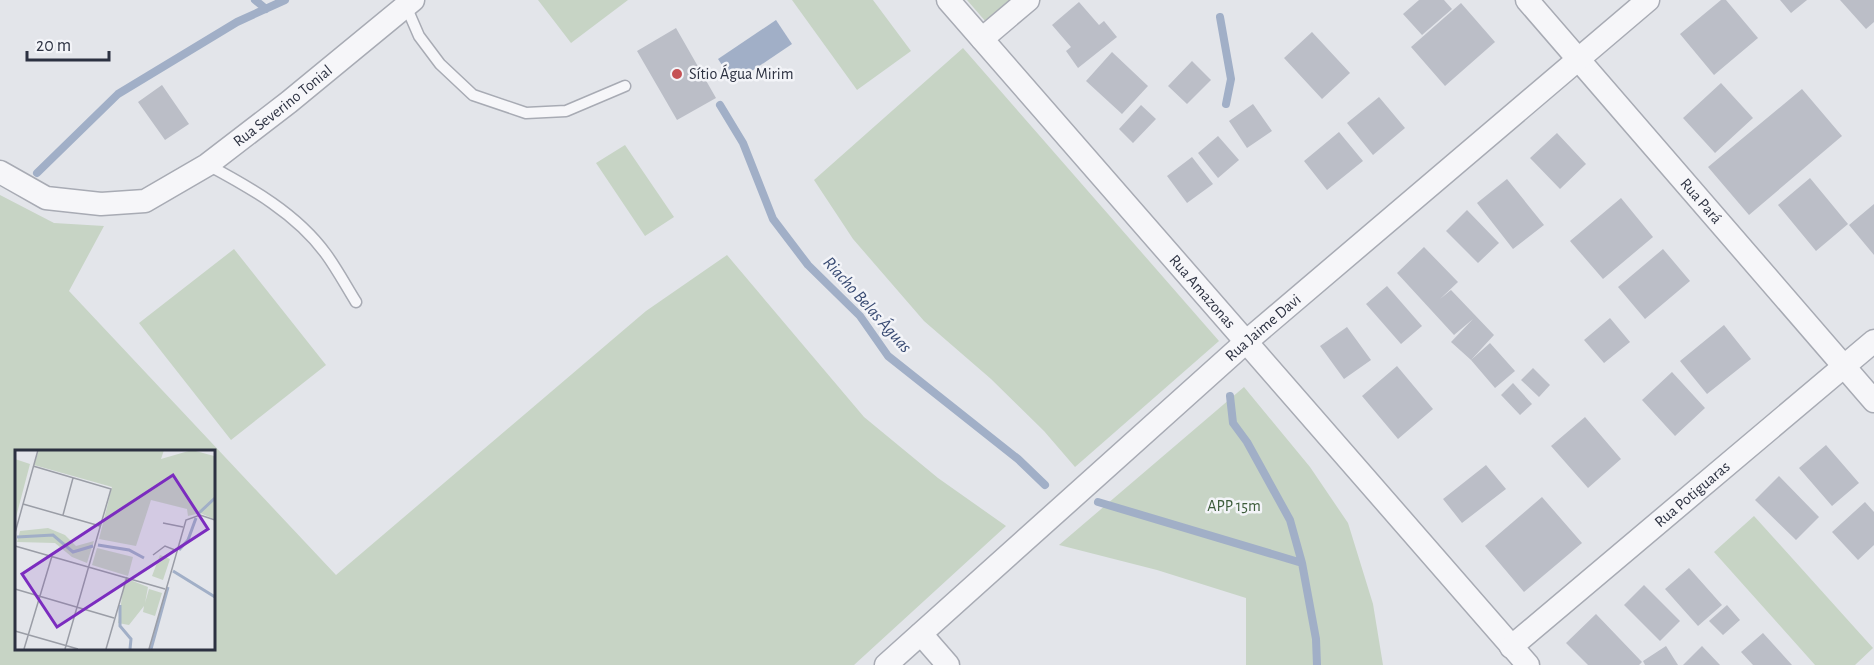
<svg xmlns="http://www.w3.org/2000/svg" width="1874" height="665" font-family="'Alegreya Sans',sans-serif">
<rect width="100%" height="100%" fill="#e3e5ea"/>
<path fill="#c7d4c5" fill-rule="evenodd" d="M538 0H628L571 43Z
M792 0H873L911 51 857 90Z
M967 0H1041L999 37Z
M963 48 1219 341 1075 467 1044 431 991 379 924 321 853 239 814 180Z
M625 145 674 217 645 236 596 163Z
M0 195 54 223 104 226 69 291 336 575 646 311 727 255 864 417 938 478 1006 526 854 665H0ZM16 452H213V648H16Z
M234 249 326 365 231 440 139 323Z
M1244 387 1310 467 1348 523 1373 604 1383 665H1246V598L1157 570 1059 545Z
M1754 516 1873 648 1855 665H1815L1714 552Z"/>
<path fill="#a1afc7" d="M776 20 792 44 734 83 718 59Z"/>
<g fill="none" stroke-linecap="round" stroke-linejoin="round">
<path stroke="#a1afc7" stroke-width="8" d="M255 0 266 9
M1220 17 1231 79 1226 104
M720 105 743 143 773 219 808 265 860 316 888 356 1018 459 1045 485
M37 173 118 94 237 22 285 0
M1230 396 1233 423 1247 442 1290 520 1302 563
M1098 502 1302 563 1316 639 1317 665"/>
</g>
<path fill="#bbbec7" d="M1419 0H1444L1452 9 1422 35 1403 14Z
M1721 0H1726L1758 38 1714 75 1680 34Z
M1780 0H1807L1791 13Z
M1840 0H1874V22L1866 29Z
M1079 2 1099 25 1104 21 1117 37 1078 68 1066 51 1071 47 1052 25Z
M1461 3 1495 42 1445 86 1411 47Z
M676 28 716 98 677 120 637 51Z
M1312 32 1350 73 1322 99 1284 58Z
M1112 52 1148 86 1122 114 1086 81Z
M1192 61 1211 80 1187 104 1168 86Z
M1721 83 1753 118 1715 153 1683 118Z
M162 85 189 124 165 140 138 102Z
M1802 89 1842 136 1749 215 1708 167Z
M1379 97 1405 128 1373 155 1347 123Z
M1253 104 1272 131 1247 148 1229 121Z
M1141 105 1156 119 1133 143 1119 129Z
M1339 132 1363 161 1327 190 1304 161Z
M1557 133 1586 164 1560 189 1530 158Z
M1218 136 1239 160 1218 178 1198 153Z
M1192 157 1213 184 1187 203 1167 176Z
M1810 178 1848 224 1816 251 1778 205Z
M1507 179 1544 225 1513 249 1477 203Z
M1621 198 1653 237 1603 279 1570 241Z
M1874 204V255L1849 225Z
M1467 210 1499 243 1478 263 1446 231Z
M1424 247 1458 282 1440 299 1451 290 1494 335 1471 360 1451 342 1473 319 1454 335 1397 273Z
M1663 249 1690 281 1645 319 1618 287Z
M1387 286 1422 326 1401 344 1366 304Z
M1610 318 1630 342 1604 363 1584 340Z
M1724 325 1751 359 1707 394 1680 361Z
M1347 327 1371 360 1344 379 1320 346Z
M1490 343 1515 371 1495 388 1471 360Z
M1397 366 1433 409 1398 439 1362 396Z
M1533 368 1550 385 1539 397 1521 380Z
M1672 372 1705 408 1675 436 1642 400Z
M1513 383 1532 404 1520 415 1501 395Z
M1585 417 1621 459 1588 488 1551 446Z
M1826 445 1859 483 1832 506 1799 468Z
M1486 465 1506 489 1462 523 1443 499Z
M1779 476 1819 517 1796 540 1755 500Z
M1542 497 1582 543 1524 592 1485 546Z
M1865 502 1874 512V545L1858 560 1832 532Z
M1689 568 1722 605 1698 626 1665 589Z
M1644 585 1680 621 1660 641 1624 605Z
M1727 605 1740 620 1723 635 1709 621Z
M1596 614 1642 662 1639 665H1588L1566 643Z
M1763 633 1792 665H1753L1741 652Z
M1666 646 1678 665H1645L1643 661Z
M1702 646 1720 665H1683Z"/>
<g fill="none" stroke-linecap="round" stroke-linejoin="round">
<g stroke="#a8abb4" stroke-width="13">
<path id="lane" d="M406 6 419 36 440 64 473 95 526 113 566 111 625 86
M208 165C251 188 297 214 326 254 337 269 346 286 356 302"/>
</g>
<g stroke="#a8abb4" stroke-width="25">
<g id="street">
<path id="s1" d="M948 0 1528 665"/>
<path id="s2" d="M1527 0 1874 401"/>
<path d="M982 39 1028 0"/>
<path id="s3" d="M0 172 46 198 101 204 145 201 207 165 289 102 413 0"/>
<path d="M921 634 948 665"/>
<path id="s4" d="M1511 647 1874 341"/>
<path id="s5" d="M886 665 1247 341 1648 0"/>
</g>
</g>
<use href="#lane" stroke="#f6f6f9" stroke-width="10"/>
<use href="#street" stroke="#f6f6f9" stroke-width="22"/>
</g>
<circle fill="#c55255" stroke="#f3f4f8" stroke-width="2" cx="677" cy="74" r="6"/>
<g text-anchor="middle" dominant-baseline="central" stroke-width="5" stroke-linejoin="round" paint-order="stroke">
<g font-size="16" fill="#2c3141" stroke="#f3f4f8" text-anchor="start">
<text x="689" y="74">Sítio Água Mirim</text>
</g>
<g font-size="16" fill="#2c3141" stroke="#f3f4f8">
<text stroke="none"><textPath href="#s3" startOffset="320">Rua Severino Tonial</textPath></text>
<text stroke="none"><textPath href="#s2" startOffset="266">Rua Pará</textPath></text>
<text stroke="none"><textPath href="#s1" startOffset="387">Rua Amazonas</textPath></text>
<text stroke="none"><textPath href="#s5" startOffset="506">Rua Jaime Davi</textPath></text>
<text stroke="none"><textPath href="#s4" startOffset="237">Rua Potiguaras</textPath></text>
</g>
<g font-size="16" fill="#3c5c3a" stroke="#f3f4f8">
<text x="1234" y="506">APP 15m</text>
</g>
<g font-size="18" font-style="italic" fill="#394b73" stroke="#f3f4f8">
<text transform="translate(867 305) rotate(48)">Riacho Belas Águas</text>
</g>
</g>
<g transform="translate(15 450)">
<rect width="200" height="200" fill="#e3e5ea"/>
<path d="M24 0H149L146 9 177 0 199 6V69L185 63 173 66 172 59 136 50 121 96 84 89 97 37 19 15ZM0 9 15 14 0 71ZM33 78 50 85 61 96 79 91 72 113 57 107 40 93 2 92 5 81ZM82 98 118 107 113 126 77 115ZM145 105 155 109 148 130 137 126ZM110 128 133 137 130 153 134 139 147 143 140 166 128 162 129 156 114 175 103 173Z" fill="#c7d4c5"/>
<path fill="none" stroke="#a1afc7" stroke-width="3" d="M184 63 200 48M2 87 38 85 58 102 78 96M83 95 114 100 129 108M164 100 173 90 181 68M158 121 200 147M105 155V176L116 189 115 199M136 199 153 137"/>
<path fill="none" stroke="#9a9da6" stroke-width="1.5" d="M18 16 96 39 50 199M8 54 85 76M48 65 58 28M148 73 168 77M0 83 23 0M0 96 150 139M138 105 150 96 160 100M0 139 99 168M0 181 63 199M9 199 37 106M91 199 112 127M134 199 171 70 185 65 200 70"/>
<path fill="#7b2cbf" fill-opacity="0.15" stroke="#7b2cbf" stroke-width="3" d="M158 25 193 79 42 177 7 124Z"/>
<rect width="200" height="200" fill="none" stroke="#2c3141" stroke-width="3"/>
</g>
<path d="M27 51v9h82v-9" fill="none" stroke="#2c3141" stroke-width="3"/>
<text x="36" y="51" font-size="18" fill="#2c3141" stroke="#f3f4f8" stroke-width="4.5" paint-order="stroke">20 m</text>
</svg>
